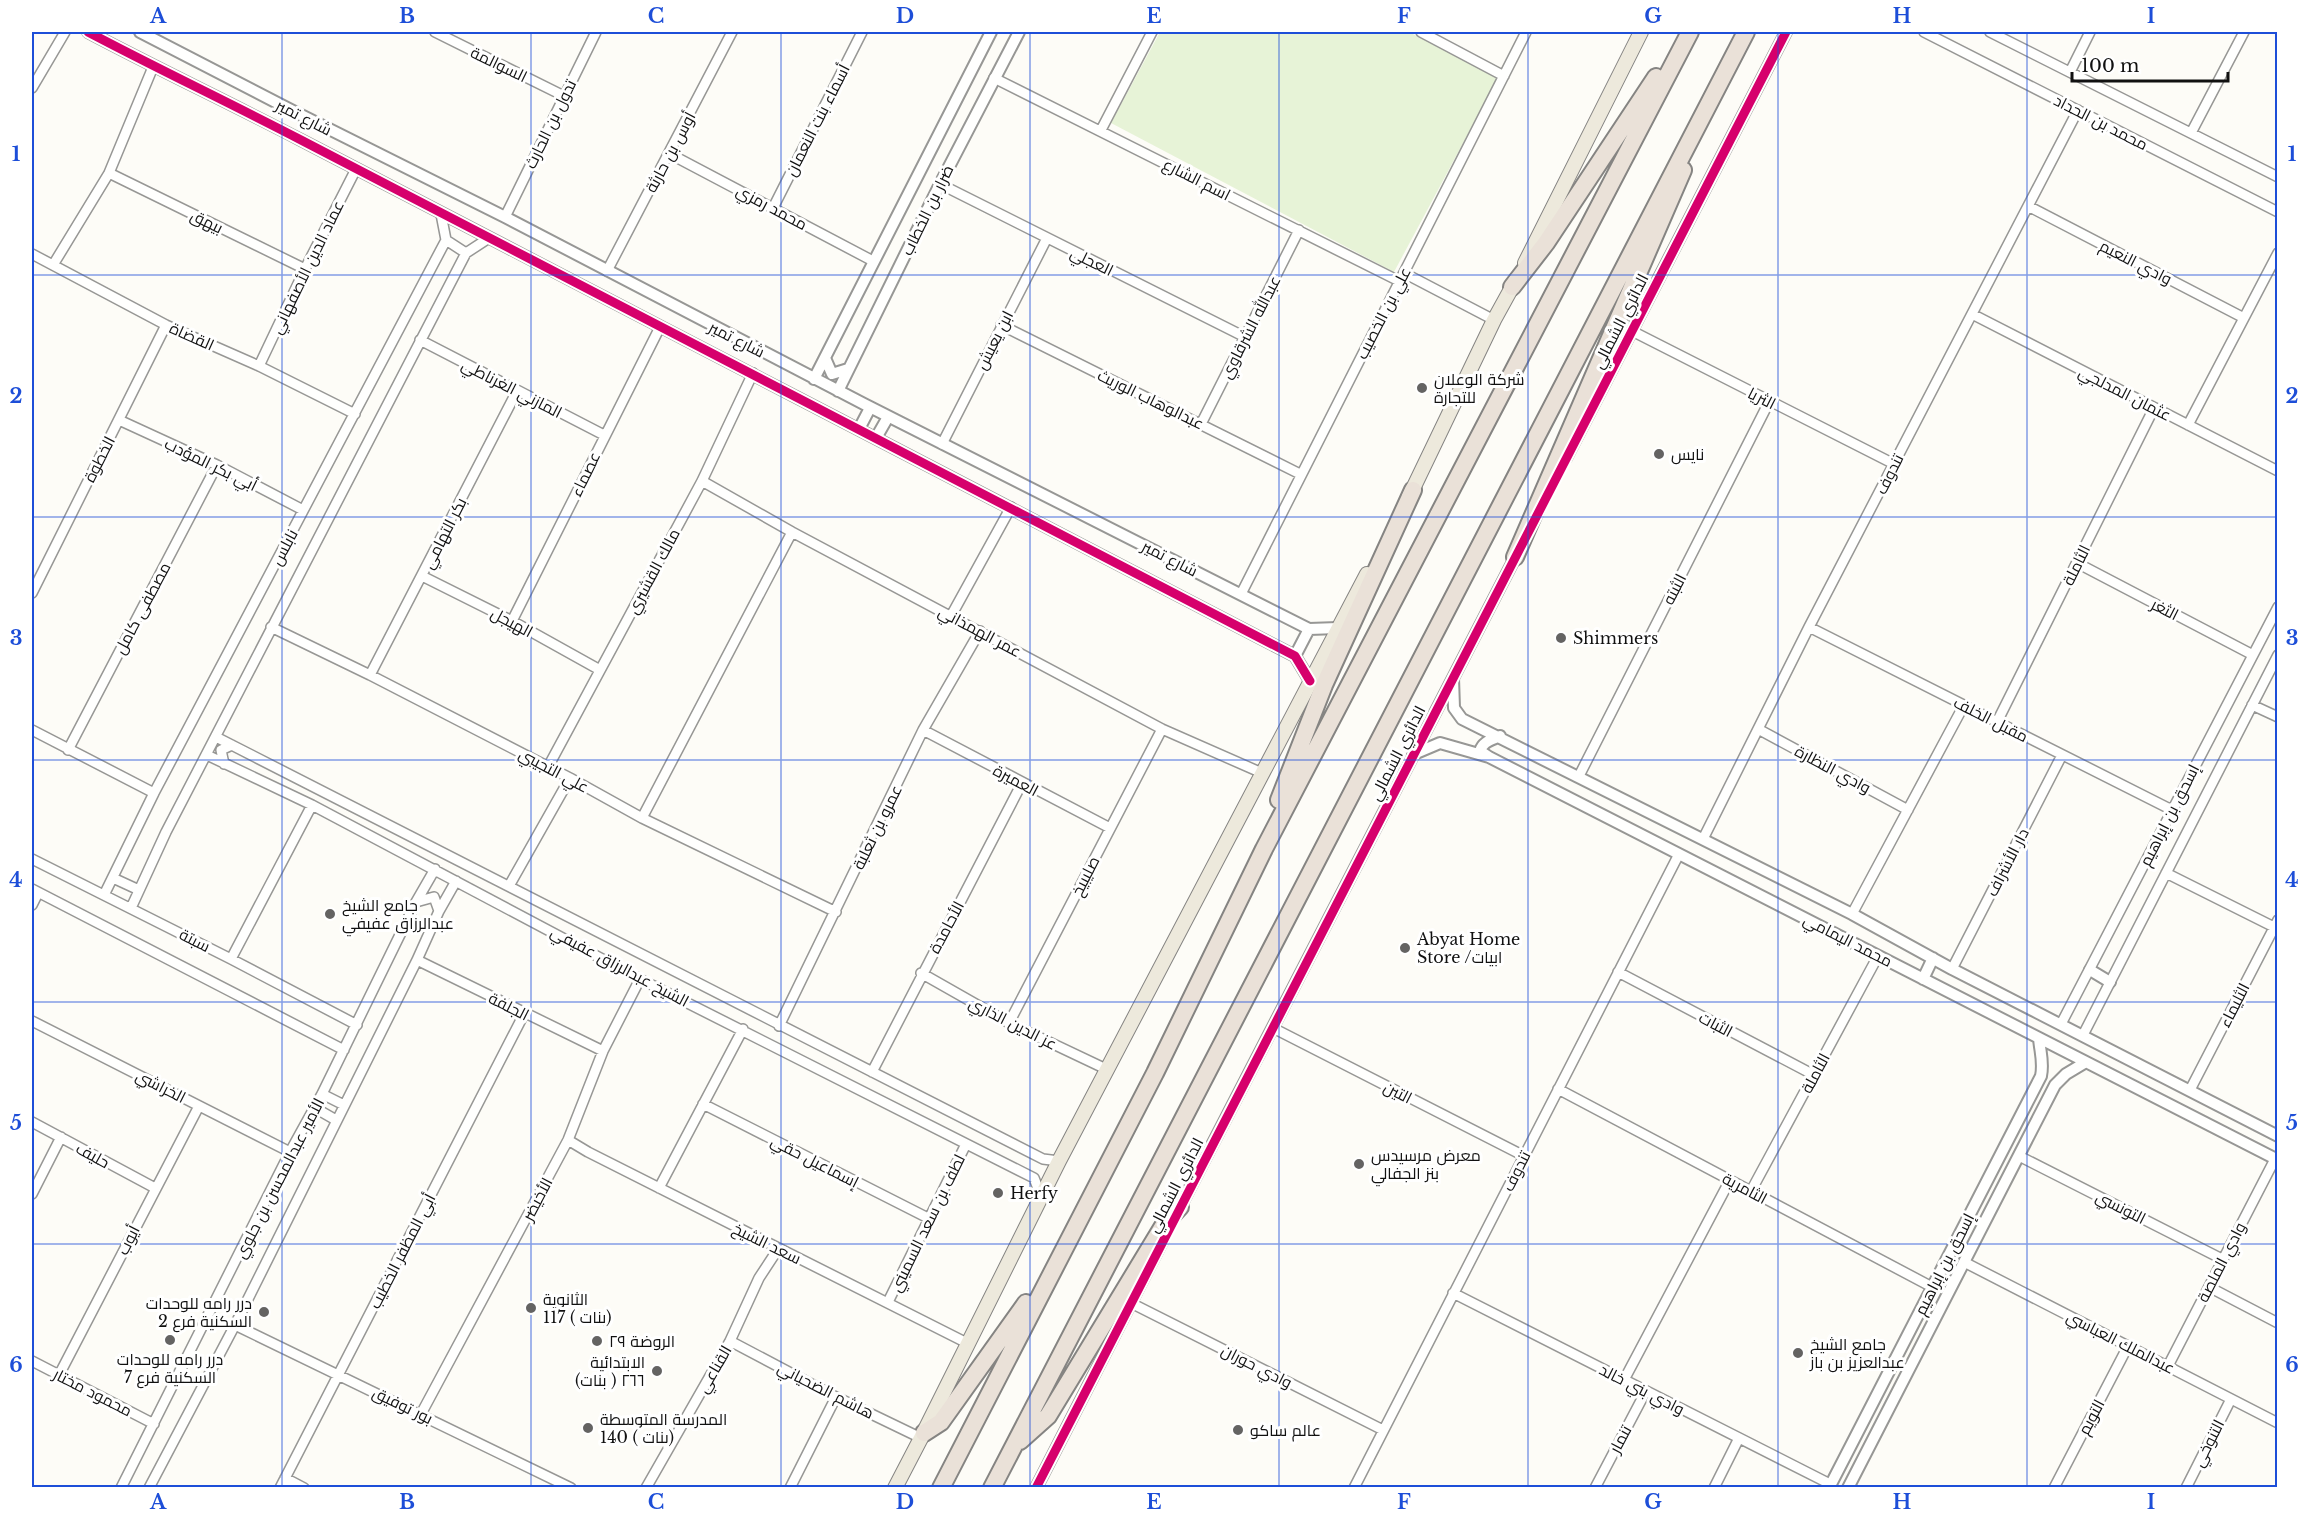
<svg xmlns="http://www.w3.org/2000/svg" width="2309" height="1519" font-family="'Libre Baskerville',Cairo,serif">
<rect width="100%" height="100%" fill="#fdfcf7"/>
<path fill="#e7f3d7" d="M1160 32H1409L1498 78 1394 272 1111 123Z"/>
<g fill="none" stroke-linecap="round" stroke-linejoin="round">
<g stroke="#979795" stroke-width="12">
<path id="minor" d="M435 32 564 96
M1421 32 1504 76
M1924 32 2278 212
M1990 32 2278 177
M2070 72 2090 32
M994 78 1399 281
M32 88 65 32
M1101 130 1152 32
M2191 133 2244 32
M670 154 873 261
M109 173 305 269
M940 184 1245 337
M2028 206 2244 318
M773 208 862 32
M505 217 596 32
M446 240 466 253
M32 254 166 325 259 366 355 414
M53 265 109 173 153 67
M607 271 732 32
M1404 273 1494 320
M1972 314 2278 471
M1001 325 1300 474
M1632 331 1894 464
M420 340 604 435
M259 366 305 269 356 169
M119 420 217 465 303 510
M1201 424 1299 230
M2188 425 2278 253
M942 444 1047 238
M702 481 792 532 1162 729 1262 773
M2077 563 2253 655
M422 576 512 621 600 670
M32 593 166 325
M1241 594 1526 32
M951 616 1011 507
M512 621 660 327
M271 627 370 675 570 778 642 818 836 912
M1809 627 2172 810
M370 675 517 391
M2252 705 2278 717
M1997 722 2154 408
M1758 729 1908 810
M32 730 154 793
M923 730 1110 828
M216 737 1043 1159 1059 1161
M68 750 217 465
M207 755 312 805 640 979 1034 1178 1041 1196
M224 764 221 750 232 745
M548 767 702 481 753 373
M1579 776 1769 402
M642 818 792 532
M1703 839 1809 627 2078 110
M32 859 231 959 357 1025
M2166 873 2274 927
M113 878 139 890
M509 886 570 778
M32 889 344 1050
M104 895 154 793 446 240 441 214
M416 902 434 897 439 911
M32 905 38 893
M131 908 166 832 466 253 489 238
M1852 914 1964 705
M231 959 312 805
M417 960 603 1051
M1952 969 2062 755
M1618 972 1814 1075
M921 973 1009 1023 1106 1069
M32 1021 290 1152
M1009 1023 1162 729
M2061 1024 2278 607
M779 1026 923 730 980 631
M1273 1028 1524 1156
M2083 1035 2278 655
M872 1072 1022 783
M1558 1089 1932 1287
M2190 1090 2278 920
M322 1094 344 1105
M703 1104 928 1218
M315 1108 336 1120
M32 1122 155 1188
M568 1140 588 1152 967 1343
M2019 1156 2222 1259
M659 1188 743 1029
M1751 1191 1878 956
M32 1194 61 1137
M1964 1262 2278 1423
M2209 1287 2278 1323
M1453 1293 1830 1484
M888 1302 966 1144
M1131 1303 1383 1430
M235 1325 571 1488
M730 1341 836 1397 921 1438
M32 1361 154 1424
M2168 1366 2275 1159
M59 1375 199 1106
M1624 1380 1730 1180
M421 1414 568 1140 603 1051 640 979
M285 1478 304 1488
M121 1488 290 1152 322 1094 416 902 435 869
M149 1488 235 1325 417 960 439 911 456 881
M280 1488 524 1014
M646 1488 730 1341 759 1278 778 1249
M790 1488 836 1397
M1354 1488 1679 854
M1595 1488 1646 1391
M1714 1488 1739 1438
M2054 1488 2128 1346
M2186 1488 2231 1399"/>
</g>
<g stroke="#979795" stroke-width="14">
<path id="tertiary" d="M88 32C158 69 230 103 301 140 632 313 964 483 1295 656L1310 681
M140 32 291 110 505 217 864 404 1309 629 1338 628
M825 358 832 374 848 369
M814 379 991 32
M838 391 940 184 1019 32
M859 429 870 408
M876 438 888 417
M1566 458 1786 32
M1295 656 1309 629
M1453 678 1454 708 1462 719 1852 914 1952 969 2278 1136
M1414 754 1440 743 1489 757 2278 1160
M1489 757 1480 751C1483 741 1492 740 1500 736
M2090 970 2110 982
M1923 979 1933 958
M1177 1213 1518 552
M1036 1488 1163 1240
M1829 1488 2041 1076C2044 1062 2040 1052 2039 1038
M1848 1488 2055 1085 2066 1074 2086 1062"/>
</g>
<g stroke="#858482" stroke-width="16">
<path id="primary" d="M1525 263 1641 32
M1409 497 1494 320 1516 280
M895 1488 921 1438 1059 1161 1367 574"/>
</g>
<g stroke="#858482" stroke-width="20">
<path id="motorway" d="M1512 287 1546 243 1656 77
M1515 557 1683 170
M1279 800 1324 685 1413 490
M924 1433 941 1422 1026 1303
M1020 1441 1048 1416 1165 1223 1180 1207
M941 1488 1155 1073 1264 849 1690 32
M992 1488 1746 32"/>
</g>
<use href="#minor" stroke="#fffffe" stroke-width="9"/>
<use href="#tertiary" stroke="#fffffe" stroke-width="10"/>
<use href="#primary" stroke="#ede9dc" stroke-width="14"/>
<use href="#motorway" stroke="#eae1d8" stroke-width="16"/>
<g stroke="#fff" stroke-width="13">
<path id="cycleway" d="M88 32C158 69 230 103 301 140 632 313 964 483 1295 656L1310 681
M1036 1488 1786 32"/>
</g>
<use href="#cycleway" stroke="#d6006c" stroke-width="9"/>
</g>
<path fill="none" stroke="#1d4ed8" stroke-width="1.5" stroke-opacity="0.55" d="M282 32V1488M531 32V1488M781 32V1488M1030 32V1488M1279 32V1488M1528 32V1488M1778 32V1488M2027 32V1488M32 275H2278M32 517H2278M32 760H2278M32 1002H2278M32 1244H2278"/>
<g fill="#646362" stroke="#fff" stroke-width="2">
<circle cx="1422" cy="388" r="6"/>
<circle cx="1659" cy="454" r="6"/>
<circle cx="1561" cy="638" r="6"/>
<circle cx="330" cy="914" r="6"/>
<circle cx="1405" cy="948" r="6"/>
<circle cx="1359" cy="1164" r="6"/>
<circle cx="998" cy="1193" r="6"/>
<circle cx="531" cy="1308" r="6"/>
<circle cx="264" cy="1312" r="6"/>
<circle cx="170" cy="1340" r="6"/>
<circle cx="597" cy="1341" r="6"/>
<circle cx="1798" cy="1353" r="6"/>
<circle cx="657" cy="1371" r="6"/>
<circle cx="588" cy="1428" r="6"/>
<circle cx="1238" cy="1430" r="6"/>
</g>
<g text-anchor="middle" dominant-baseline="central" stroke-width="6" stroke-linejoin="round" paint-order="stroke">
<g font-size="16" fill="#111" stroke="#fff">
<text transform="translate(499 64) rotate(26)">السوالمة</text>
<text transform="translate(304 117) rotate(27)">شارع تمير</text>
<text transform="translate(817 120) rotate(-63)">أسماء بنت النعمان</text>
<text transform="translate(2101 122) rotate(27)">محمد بن الحداد</text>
<text transform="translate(550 124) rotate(-64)">تدول بن الحارث</text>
<text transform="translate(670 152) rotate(-62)">أوس بن حارثة</text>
<text transform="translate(1197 179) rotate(27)">اسم الشارع</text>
<text transform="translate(772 207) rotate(28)">محمد رمزي</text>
<text transform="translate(927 210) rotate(-64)">ضرار بن الخطاب</text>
<text transform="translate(207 221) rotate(26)">بيهق</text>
<text transform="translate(1092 261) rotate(26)">العجلي</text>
<text transform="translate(2136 262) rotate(27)">وادي النعيم</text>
<text transform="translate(307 267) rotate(-64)">عماد الدين الأصفهاني</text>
<text transform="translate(1383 313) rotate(-63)">علي بن الخصيب</text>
<text transform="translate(1620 321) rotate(-63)">الدائري الشمالي</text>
<text transform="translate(1250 327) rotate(-63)">عبدالله الشرقاوي</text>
<text transform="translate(192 336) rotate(24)">القضاة</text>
<text transform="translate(737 339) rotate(27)">شارع تمير</text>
<text transform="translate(994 340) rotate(-63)">ابن يعيش</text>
<text transform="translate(512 388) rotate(27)">المازني الغرناطي</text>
<text transform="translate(2125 393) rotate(27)">عثمان المدلجي</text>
<text transform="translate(1762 398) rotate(27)">الثريا</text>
<text transform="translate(1151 399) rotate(26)">عبدالوهاب الوريث</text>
<text transform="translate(99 459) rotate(-63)">الخطوة</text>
<text transform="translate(211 464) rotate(26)">أبي بكر المؤدب</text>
<text transform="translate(585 474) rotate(-64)">عصماء</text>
<text transform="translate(1889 474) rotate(-63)">تندوف</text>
<text transform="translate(444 533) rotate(-63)">بكر التهامي</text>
<text transform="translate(284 547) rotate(-62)">نابلس</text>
<text transform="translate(1170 558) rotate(27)">شارع تمير</text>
<text transform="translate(2076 565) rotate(-64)">الثاملة</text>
<text transform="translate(653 571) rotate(-62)">مالك القشيري</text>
<text transform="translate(1674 589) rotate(-63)">الثبته</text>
<text transform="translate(142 608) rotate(-62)">مصطفى كامل</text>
<text transform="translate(2165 609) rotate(27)">الثغر</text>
<text transform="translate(512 622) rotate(28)">الهيجل</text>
<text transform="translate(980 631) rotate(28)">عمر الهمذاني</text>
<text transform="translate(1991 719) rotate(27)">مقبل الخلف</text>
<text transform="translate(1397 753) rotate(-63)">الدائري الشمالي</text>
<text transform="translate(1833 769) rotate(28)">وادي النظارة</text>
<text transform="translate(554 770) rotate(28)">علي التجيبي</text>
<text transform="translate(1016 780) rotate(28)">العميرة</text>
<text transform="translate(2169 815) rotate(-63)">إسحق بن إبراهيم</text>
<text transform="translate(877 827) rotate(-64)">عمرو بن ثعلبة</text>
<text transform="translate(2007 862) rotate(-63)">دار الأشراف</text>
<text transform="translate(1085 876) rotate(-63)">صليبيخ</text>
<text transform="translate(946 927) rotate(-62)">الأحامدة</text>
<text transform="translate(195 940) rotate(27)">سبتة</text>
<text transform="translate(1848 940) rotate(27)">محمد اليمامي</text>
<text transform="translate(620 966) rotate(28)">الشيخ عبدالرزاق عفيفي</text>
<text transform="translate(2234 1005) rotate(-63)">الثليماء</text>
<text transform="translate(509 1006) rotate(27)">الجلفة</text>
<text transform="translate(1013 1023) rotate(27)">عز الدين الذاري</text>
<text transform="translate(1716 1024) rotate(28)">الثبات</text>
<text transform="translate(1815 1073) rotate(-62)">الثاملة</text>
<text transform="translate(161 1086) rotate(27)">الخراشي</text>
<text transform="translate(1398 1092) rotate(27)">التين</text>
<text transform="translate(93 1155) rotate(29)">حليف</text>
<text transform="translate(815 1161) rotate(27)">إسماعيل حقي</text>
<text transform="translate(1516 1171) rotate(-63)">تندوف</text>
<text transform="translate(279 1178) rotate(-63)">الأمير عبدالمحسن بن جلوي</text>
<text transform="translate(1175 1185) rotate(-63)">الدائري الشمالي</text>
<text transform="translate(1745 1188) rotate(28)">الثامرية</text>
<text transform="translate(537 1199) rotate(-62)">الأخيضر</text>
<text transform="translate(2121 1207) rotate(27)">التونسي</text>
<text transform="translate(927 1223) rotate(-64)">لطف بن سعد السميني</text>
<text transform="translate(128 1240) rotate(-63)">أيوب</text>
<text transform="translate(767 1243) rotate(26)">سعد الشيخ</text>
<text transform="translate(402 1251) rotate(-63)">أبي المظفر الخطيب</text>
<text transform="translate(2221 1262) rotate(-63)">وادي الملصة</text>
<text transform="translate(1944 1264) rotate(-63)">إسحق بن إبراهيم</text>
<text transform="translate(2121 1342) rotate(27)">عبدالملك العباسي</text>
<text transform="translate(1257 1366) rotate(27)">وادي حوران</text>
<text transform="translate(714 1369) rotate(-60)">القناعي</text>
<text transform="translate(1642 1389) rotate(27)">وادي بني خالد</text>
<text transform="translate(826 1390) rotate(27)">هاشم الضحياني</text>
<text transform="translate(93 1392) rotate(27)">محمود مختار</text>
<text transform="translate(403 1405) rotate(26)">بور توفيق</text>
<text transform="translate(2091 1417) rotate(-62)">التويم</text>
<text transform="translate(1620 1439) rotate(-62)">تنمار</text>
<text transform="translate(2208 1443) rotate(-63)">التنوخي</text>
</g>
<g font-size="16" fill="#111" stroke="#fff" text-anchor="start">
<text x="1434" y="379">شركة الوعلان<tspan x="1434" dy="18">للتجارة</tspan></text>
<text x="1671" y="454">نايس</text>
<text x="1573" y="638">Shimmers</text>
<text x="342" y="905">جامع الشيخ<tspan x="342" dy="18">عبدالرزاق عفيفي</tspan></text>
<text x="1417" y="939">Abyat Home<tspan x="1417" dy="18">Store /ابيات</tspan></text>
<text x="1371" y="1155">معرض مرسيدس<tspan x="1371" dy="18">بنز الجفالي</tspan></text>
<text x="1010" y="1193">Herfy</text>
<text x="543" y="1299">الثانوية<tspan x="543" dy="18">117 ( بنات)</tspan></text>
<text x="252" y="1303" text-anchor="end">درر رامه للوحدات<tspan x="252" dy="18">السكنية فرع 2</tspan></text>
<text x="609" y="1341">الروضة ٢٩</text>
<text x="1810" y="1344">جامع الشيخ<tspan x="1810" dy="18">عبدالعزيز بن باز</tspan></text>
<text x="170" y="1359" text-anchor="middle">درر رامه للوحدات<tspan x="170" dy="18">السكنية فرع 7</tspan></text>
<text x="645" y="1362" text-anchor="end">الابتدائية<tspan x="645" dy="18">٢٦٦ ( بنات)</tspan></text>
<text x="600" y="1419">المدرسة المتوسطة<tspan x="600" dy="18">140 ( بنات)</tspan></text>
<text x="1250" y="1430">عالم ساكو</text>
</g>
</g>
<rect width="2309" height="1519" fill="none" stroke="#ffffff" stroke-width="66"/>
<path d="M2072 72v9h156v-9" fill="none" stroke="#111111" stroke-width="3"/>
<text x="2081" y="72" font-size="18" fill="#111111" stroke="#ffffff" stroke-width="4.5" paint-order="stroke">100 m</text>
<rect x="33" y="33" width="2243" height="1453" fill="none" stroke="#1d4ed8" stroke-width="2"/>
<g font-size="20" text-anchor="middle" font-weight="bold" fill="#1d4ed8">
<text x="158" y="23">A</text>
<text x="407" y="23">B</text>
<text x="656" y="23">C</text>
<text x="905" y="23">D</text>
<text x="1154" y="23">E</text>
<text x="1404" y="23">F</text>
<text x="1653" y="23">G</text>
<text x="1902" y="23">H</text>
<text x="2151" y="23">I</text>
<text x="16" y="161">1</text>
<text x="2292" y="161">1</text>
<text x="16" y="403">2</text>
<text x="2292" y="403">2</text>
<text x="16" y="645">3</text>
<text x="2292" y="645">3</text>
<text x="16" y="887">4</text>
<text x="2292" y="887">4</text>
<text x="16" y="1130">5</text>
<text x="2292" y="1130">5</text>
<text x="16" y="1372">6</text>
<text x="2292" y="1372">6</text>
<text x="158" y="1509">A</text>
<text x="407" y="1509">B</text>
<text x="656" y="1509">C</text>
<text x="905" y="1509">D</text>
<text x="1154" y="1509">E</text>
<text x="1404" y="1509">F</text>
<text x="1653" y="1509">G</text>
<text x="1902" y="1509">H</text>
<text x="2151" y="1509">I</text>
</g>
</svg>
